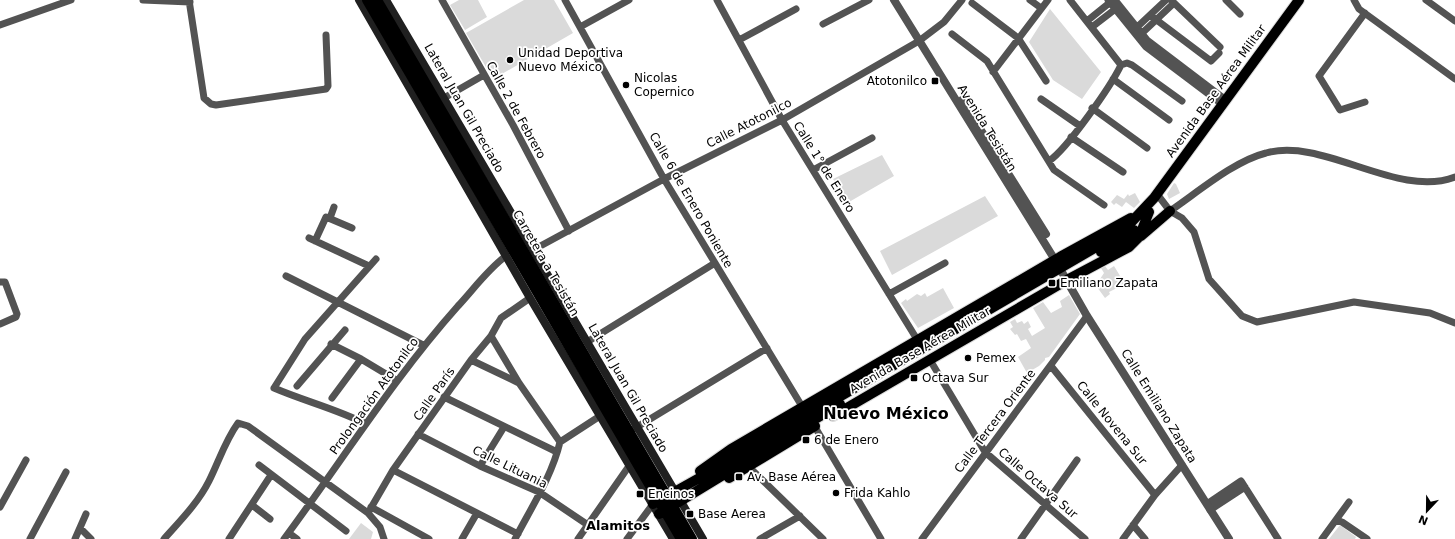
<svg xmlns="http://www.w3.org/2000/svg" width="1455" height="539" font-family="'DejaVu Sans',sans-serif">
<rect width="100%" height="100%" fill="#fff"/>
<path fill="#dadada" d="M459 0H478L487 17 465 30 450 5Z
M524 0H554L573 33 493 79 466 33Z
M1050 9 1101 72 1082 99 1053 80 1029 42Z
M882 155 894 176 849 202 833 179Z
M1174 183 1176 184 1180 193 1169 199 1167 194Z
M1135 193 1140 202 1134 208 1126 202 1122 207 1116 203 1114 205 1111 202 1117 195 1124 199 1128 194 1129 196Z
M985 196 998 216 892 275 880 251Z
M1105 266 1108 270 1114 266 1125 284 1109 292 1110 294 1105 298 1097 287 1103 284 1100 279 1104 273 1101 268Z
M943 288 954 308 918 328 901 303 906 299 907 301 917 294 921 296 925 293 927 297Z
M1069 295 1080 314 1049 357 1045 358V360L1039 366 1027 373 1018 357 1031 348 1026 339 1021 341 1017 334 1015 335 1010 329 1013 327 1010 322 1015 319 1017 323 1022 321 1024 324 1028 321 1031 327 1028 329 1032 336 1045 328 1033 308 1043 302 1051 313 1062 307 1060 301Z
M361 523 373 532 371 539H349Z
M1340 525 1356 537 1355 539H1329Z"/>
<g fill="none" stroke-linecap="round" stroke-linejoin="round">
<g stroke="#dbdbdb" stroke-width="12">
<path id="primary" d="M367 0 681 539
M377 0 692 539
M1141 236 1170 211
M1101 252 1123 240 1134 230
M833 416 1067 280 1129 247 1139 237 1149 212
M700 471 731 449 1060 257 1131 218
M729 478 815 426
M653 504 726 463 1122 232 1154 198 1299 0
M659 514 840 404"/>
</g>
<path stroke="#535353" stroke-width="7" d="M143 0 190 2
M189 0 204 98 211 104 216 105 326 89 328 86 326 35
M442 0 513 125 569 231
M565 0 664 179 803 408
M717 0 782 120 918 341
M1030 0 1041 8
M1070 0 1121 65
M1108 0 1146 47 1223 105
M1115 0 1147 40 1226 100
M1171 0 1220 47
M1226 0 1240 14
M1354 0 1359 9 1455 79
M1426 0 1455 21
M972 3 1018 38 1046 81
M1150 15 1211 61 1219 53
M1087 21 1113 0
M823 24 869 0
M0 25 71 0
M580 27 629 0
M1092 27 1118 7
M1134 30 1166 0
M952 34 987 61 1054 170 1104 205
M1139 36 1174 3
M739 40 796 9
M1121 65 1127 63 1132 65 1182 101
M993 72 1048 0
M1113 79 1169 120
M444 98 484 75
M1041 99 1080 126
M1365 102 1340 110 1319 76 1365 13
M1092 108 1147 148
M1071 137 1123 172
M1049 161C1067 149 1111 86 1121 65
M813 170 872 138
M1157 194 1170 211 1182 218 1194 232 1209 279 1242 316 1257 322 1354 302 1430 313 1455 323
M1170 211C1198 192 1234 161 1266 153 1324 137 1397 199 1455 177
M330 218 334 207
M309 238 369 266
M315 241 326 217 352 228
M533 250 664 179 782 120 919 41 944 22 962 0
M286 276 423 345
M0 282H5L17 314 16 317 0 324
M889 294 945 263
M491 336 519 383 560 442
M587 342 715 263
M331 344 361 359 396 380
M471 360 519 383
M930 360 985 452 1085 539
M1051 366 1155 495
M297 386 345 330
M444 397 557 452
M332 398 361 359
M366 424C337 409 304 401 274 388L305 339 376 259
M815 427 881 539
M632 430 767 348
M418 434 480 466 539 492 588 525
M259 465 346 531
M480 466 504 427
M749 467 823 539
M393 470 518 534
M1207 504 1241 481 1278 539
M252 505 270 519
M0 507 26 460
M371 507 429 539
M1210 510 1245 487
M368 513 393 470 471 360 491 336 501 318 530 298
M1336 520 1342 522 1367 539
M1133 525 1145 539
M80 528 91 539
M289 533 297 539
M30 539 66 472
M75 539 86 514
M164 539C180 521 198 503 209 481 219 461 225 441 238 423L248 426 368 513 380 527 384 539
M229 539 271 475
M284 539C342 461 393 379 458 306 473 290 488 269 506 256
M462 539 477 513
M515 539C531 508 552 476 560 442L600 416
M578 539 629 466
M627 539 653 504
M760 539 800 516
M922 539 1087 316
M1021 539 1077 460
M1123 539 1155 495 1182 465
M1322 539 1349 502"/>
<path stroke="#535353" stroke-width="8" d="M894 0 1055 260 1087 316 1229 539
M962 100 1046 234"/>
<path stroke="#202020" stroke-width="8" d="M359 0 530 298 673 539
M386 0 703 539"/>
<use href="#primary" stroke="#000" stroke-width="10"/>
</g>
<g fill="#000" stroke="#fff" stroke-width="1.5">
<circle cx="510" cy="60" r="4"/>
<rect x="931" y="77" width="8" height="8" rx="2"/>
<circle cx="626" cy="85" r="4"/>
<rect x="1048" y="279" width="8" height="8" rx="2"/>
<circle cx="968" cy="358" r="4"/>
<rect x="910" y="374" width="8" height="8" rx="2"/>
<rect x="802" y="436" width="8" height="8" rx="2"/>
<rect x="735" y="473" width="8" height="8" rx="2"/>
<circle cx="836" cy="493" r="4"/>
<rect x="636" y="490" width="8" height="8" rx="2"/>
<rect x="686" y="510" width="8" height="8" rx="2"/>
</g>
<g text-anchor="middle" dominant-baseline="central" stroke-width="3.5" stroke-linejoin="round" paint-order="stroke">
<g font-size="12" fill="#000" stroke="#fff" text-anchor="start">
<text x="518" y="53">Unidad Deportiva<tspan x="518" dy="14">Nuevo México</tspan></text>
<text x="634" y="78">Nicolas<tspan x="634" dy="14">Copernico</tspan></text>
<text x="927" y="81" text-anchor="end">Atotonilco</text>
<text x="1060" y="283">Emiliano Zapata</text>
<text x="976" y="358">Pemex</text>
<text x="922" y="378">Octava Sur</text>
<text x="814" y="440">6 de Enero</text>
<text x="747" y="477">Av. Base Aérea</text>
<text x="844" y="493">Frida Kahlo</text>
<text x="648" y="494">Encinos</text>
<text x="698" y="514">Base Aerea</text>
</g>
<g font-size="12" fill="#000" stroke="#fff">
<text transform="translate(1216 91) rotate(-54)">Avenida Base Aérea Militar</text>
<text transform="translate(464 108) rotate(60)">Lateral Juan Gil Preciado</text>
<text transform="translate(516 110) rotate(61)">Calle 2 de Febrero</text>
<text transform="translate(749 123) rotate(-27)">Calle Atotonilco</text>
<text transform="translate(987 128) rotate(58)">Avenida Tesistán</text>
<text transform="translate(824 167) rotate(58)">Calle 1° de Enero</text>
<text transform="translate(691 200) rotate(60)">Calle 6 de Enero Poniente</text>
<text transform="translate(546 263) rotate(60)">Carretera a Tesistán</text>
<text transform="translate(920 350) rotate(-30)">Avenida Base Aérea Militar</text>
<text transform="translate(628 388) rotate(60)">Lateral Juan Gil Preciado</text>
<text transform="translate(434 394) rotate(-55)">Calle París</text>
<text transform="translate(374 396) rotate(-54)">Prolongación Atotonilco</text>
<text transform="translate(1159 406) rotate(58)">Calle Emiliano Zapata</text>
<text transform="translate(995 421) rotate(-53)">Calle Tercera Oriente</text>
<text transform="translate(1112 423) rotate(51)">Calle Novena Sur</text>
<text transform="translate(510 467) rotate(26)">Calle Lituania</text>
<text transform="translate(1038 483) rotate(41)">Calle Octava Sur</text>
</g>
<g font-size="13" font-weight="bold" fill="#000" stroke="#fff">
<text x="618" y="525">Alamitos</text>
</g>
<g font-size="16" font-weight="bold" fill="#000" stroke="#fff">
<text x="886" y="413">Nuevo México</text>
</g>
</g>
<g transform="translate(1427 511) rotate(202)" stroke="#ffffff" stroke-width="3" paint-order="stroke">
<path d="M0-3L7 15L0 10L-7 15Z" fill="#000000"/>
<text y="-6" font-size="11" font-weight="bold" text-anchor="middle" fill="#000000">N</text>
</g>
</svg>
